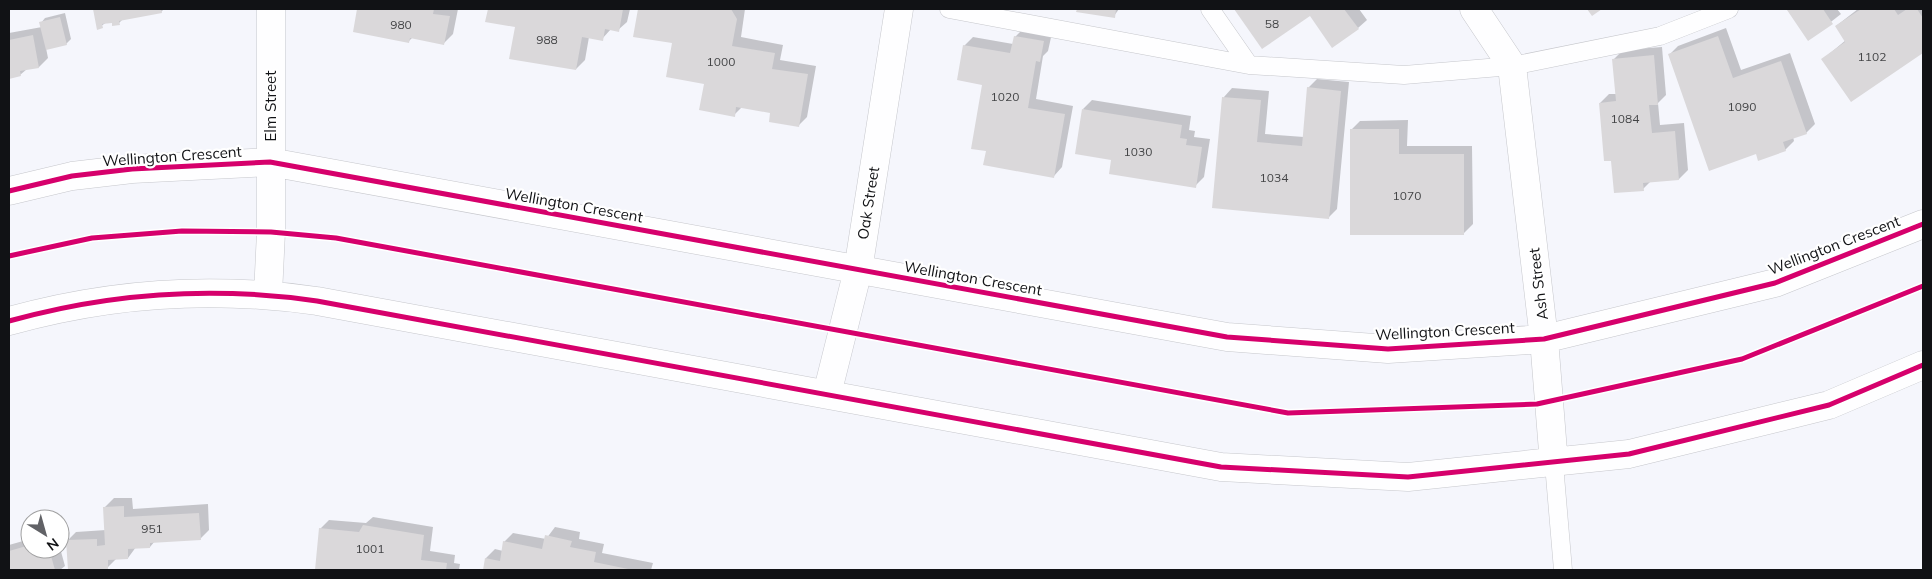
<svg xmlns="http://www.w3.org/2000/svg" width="1932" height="579" font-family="Mulish,sans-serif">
<rect width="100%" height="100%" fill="#f5f6fc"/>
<path fill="#0003" d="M95 9H164L161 12 124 18 119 23 107 22 98 28Z
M358 9H458L453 34 444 43 413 37 409 41 354 31Z
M489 9H630L627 22 618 30 611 29 602 39 589 37 585 60 576 69 517 26 487 21Z
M639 9H745L741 37 783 45 780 60 816 66 807 117 798 126 772 112 742 107 734 115 674 42 634 36Z
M1078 9H1119L1114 16 1078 11Z
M1236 9H1359L1367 20 1358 28 1310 14 1262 47Z
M1790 9H1837L1841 14 1809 39 1789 10Z
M1858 9H1923V52L1851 100 1823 59 1846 40 1836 26Z
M65 13 71 39 66 44 46 48 48 58 39 67 27 69 20 75 9 77V33L42 27 41 23 45 18Z
M1024 28 1052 33 1048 51 1043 56 1036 99 1073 106 1062 167 1054 176 987 150 983 84 964 46 973 37 1013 44 1015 37Z
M1726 28 1741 70 1790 53 1815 124 1806 133 1793 137 1794 141 1785 150 1756 152 1669 55 1678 46Z
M1662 47 1666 95 1658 103 1660 125 1684 123 1688 170 1679 179 1651 181 1643 189 1612 159 1600 103 1609 94H1616L1614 59 1623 50Z
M1317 79 1349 82 1337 209 1328 218 1213 207 1224 97 1232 88 1269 91 1265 134 1304 137 1308 88Z
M1092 100 1191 116 1189 130 1195 131 1194 137 1210 139 1204 177 1195 186 1113 159 1083 109Z
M1408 120 1407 146H1472L1473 224 1464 233 1351 130 1360 121Z
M114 498H132L133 509 208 504 209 530 200 539 155 541 150 547H136L128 558H117L107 568 67 541 76 532 106 530 105 507Z
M373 517 433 527 430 551 455 555 454 563 460 564 459 570H316L320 529 329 520 366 523Z
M555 527 580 532 579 539 604 544 602 553 653 563 651 570H484L486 558 495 549 503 551 504 542 513 533 546 539Z
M30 539V549L60 548 65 566 60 570H9V545Z"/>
<path fill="#dad8da" d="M93 9H161L162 13 119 21 120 25 112 26V23L102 24 103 28 97 30Z
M357 9H434L433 14 450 16 444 45 410 38 409 43 353 32Z
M488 9H623L619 32 605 29 603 41 582 37 576 70 509 59 515 27 485 22Z
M638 9H731L737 19 732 46 775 53 772 69 808 74 799 127 769 122 770 113 736 107 735 117 699 110 704 84 666 77 672 43 633 37Z
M1077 9H1116L1115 18 1076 12Z
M1234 9H1344L1359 29 1332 48 1310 16 1262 49Z
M1587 9H1602L1592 16Z
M1789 9H1823L1833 24 1808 41 1787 10Z
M1861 9H1894L1898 15 1907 9H1917L1923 18V53L1851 102 1821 59 1845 42 1835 26Z
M60 17 67 45 46 50 39 22Z
M33 35 39 68 20 71 21 76 9 79V40Z
M1014 36 1044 41 1040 62 1036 61 1028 108 1065 114 1054 178 983 165 986 151 971 149 982 85 957 80 963 45 1010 53Z
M1718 36 1733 78 1781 61 1807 134 1783 142 1786 151 1758 161 1756 154 1709 171 1668 54Z
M1654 55 1658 105H1649L1652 133 1675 131 1679 180 1643 183 1644 191 1614 193 1611 161H1604L1599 103 1616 101 1612 59Z
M1307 87 1341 91 1329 219 1212 208 1222 97 1261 100 1257 142 1302 146Z
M1082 109 1182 125 1180 138 1187 139 1186 145 1202 147 1196 188 1109 174 1111 160 1075 154Z
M1350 129H1399V154H1464V235H1350Z
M124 506V517L199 513 201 540 150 543V548L128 549V559L108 560V569L68 570 66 540 97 539V546L105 545 103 507Z
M363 525 424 535 421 560 447 563 446 570H315L319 528 359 532Z
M545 535 572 541 570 547 596 552 594 562 633 570H483L485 558 500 561 503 541 542 549Z
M30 545V549H49L55 570H9V551Z"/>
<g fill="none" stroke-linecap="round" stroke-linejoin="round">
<g stroke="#c6c7cc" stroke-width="19">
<path id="service" d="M949 9 1249 65 1404 75 1512 66 1660 36 1729 9
M1210 9 1249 65
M1554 464 1563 570"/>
</g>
<g stroke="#c6c7cc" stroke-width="29">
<path id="minor" d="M1474 9 1512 66 1544 339 1554 464
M9 191 72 176 132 169 270 162 1227 337 1388 349 1544 339 1775 283 1923 224
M268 294 271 232V9
M9 321C109 293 214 286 317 301L1221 467 1408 477 1629 454 1829 405 1923 365
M827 394 858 270 899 9"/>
</g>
<use href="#service" stroke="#fefeff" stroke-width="18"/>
<use href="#minor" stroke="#fefeff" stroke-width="28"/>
<g stroke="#fff" stroke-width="8">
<path id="cycleway" d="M9 191 72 176 132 169 270 162 1227 337 1388 349 1544 339 1775 283 1923 224
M9 256 92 238 182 231 271 232 336 238 1288 413 1537 404 1742 359 1923 286
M9 321C109 293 214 286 317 301L1221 467 1408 477 1629 454 1829 405 1923 365"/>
</g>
<use href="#cycleway" stroke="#d6006c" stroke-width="5"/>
</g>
<g text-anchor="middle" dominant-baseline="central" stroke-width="4.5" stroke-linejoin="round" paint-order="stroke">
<g font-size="12" fill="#434446">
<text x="1272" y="23">58</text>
<text x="401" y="24">980</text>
<text x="547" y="39">988</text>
<text x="1872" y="56">1102</text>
<text x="721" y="61">1000</text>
<text x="1005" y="96">1020</text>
<text x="1742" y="106">1090</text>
<text x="1625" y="118">1084</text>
<text x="1138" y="151">1030</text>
<text x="1274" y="177">1034</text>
<text x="1407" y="195">1070</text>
<text x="152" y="528">951</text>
<text x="370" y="548">1001</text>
</g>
<g font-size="15" fill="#111215" stroke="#fff">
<text transform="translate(270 106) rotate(-90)">Elm Street</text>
<text transform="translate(172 156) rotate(-4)">Wellington Crescent</text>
<text transform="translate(868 203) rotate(-81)">Oak Street</text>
<text transform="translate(574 205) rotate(10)">Wellington Crescent</text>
<text transform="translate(1834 245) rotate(-21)">Wellington Crescent</text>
<text transform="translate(973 278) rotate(10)">Wellington Crescent</text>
<text transform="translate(1538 284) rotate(-97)">Ash Street</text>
<text transform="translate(1445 331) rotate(-3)">Wellington Crescent</text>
</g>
</g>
<rect width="1932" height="579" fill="none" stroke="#111215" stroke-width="20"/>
<g transform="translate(45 534) rotate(143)"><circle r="24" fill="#ffffff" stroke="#a0a0a1"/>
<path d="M0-4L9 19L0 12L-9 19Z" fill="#616266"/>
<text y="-8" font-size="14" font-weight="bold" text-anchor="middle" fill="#111215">N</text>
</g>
</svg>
